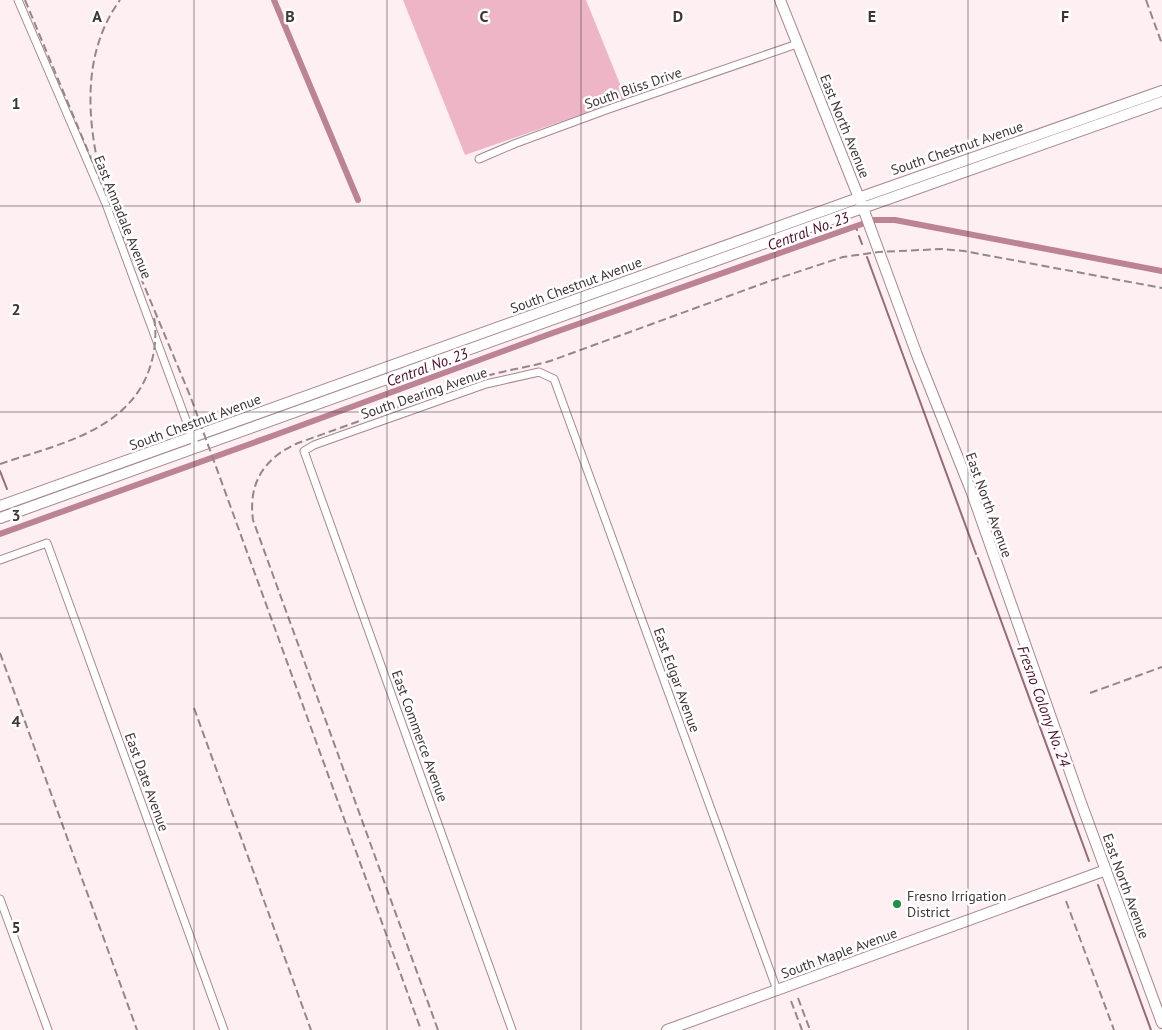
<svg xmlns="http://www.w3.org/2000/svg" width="1162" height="1030" font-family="'PT Sans',sans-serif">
<rect width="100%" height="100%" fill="#feeff3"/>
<path fill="#edb5c5" d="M403 0H586L626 99 465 155Z"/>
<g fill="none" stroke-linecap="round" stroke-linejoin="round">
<path stroke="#966b77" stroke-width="2" d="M855 227 857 230
M859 236 862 244
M867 257 976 554
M0 471 7 489
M978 558 1089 861
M1098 885 1151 1030"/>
<path stroke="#bb8393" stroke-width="6" d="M274 0 358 200
M874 220H895L1162 271
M0 534 275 435 547 335 862 224"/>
<g stroke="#a6878f" stroke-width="9">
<path id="street" d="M18 0 106 204 196 447
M479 159 514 144 606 110 797 44
M0 560 47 543 224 1030
M0 899 48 1030
M512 1030 304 451 314 445 486 384 539 372 554 379 777 990"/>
</g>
<g stroke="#a6878f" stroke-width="12">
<path id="secondary" d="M780 0 863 208 917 355 972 493 1080 800 1162 1023
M0 506 867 195 1162 91
M0 518 854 211 1162 102
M667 1030 1106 870"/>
</g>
<use href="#street" stroke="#fff" stroke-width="7"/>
<use href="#secondary" stroke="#fff" stroke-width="10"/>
<path stroke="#94878a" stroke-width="2" stroke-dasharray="8 4" stroke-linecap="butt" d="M25 0 191 398 421 1030
M1146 0 1162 44
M98 164C86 108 85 48 120 0
M0 464C55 445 127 432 149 370 155 353 157 335 154 317
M0 653 137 1030
M1090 693 1162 667
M194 708 311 1030
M1066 901 1114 1030
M798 998 810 1030
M791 1001 802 1030
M438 1030 253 520C248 483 264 458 298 443L477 379C502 370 528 368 553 360L767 282 843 257 879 252 942 249 964 251 1162 288"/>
</g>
<path fill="none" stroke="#413437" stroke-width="1" stroke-opacity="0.55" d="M194 0V1030M387 0V1030M581 0V1030M775 0V1030M968 0V1030M0 206H1162M0 412H1162M0 618H1162M0 824H1162"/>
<circle fill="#1f8f48" stroke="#fff" stroke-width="2" cx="897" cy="904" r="5"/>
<g text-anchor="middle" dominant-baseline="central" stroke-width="5" stroke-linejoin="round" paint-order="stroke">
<g font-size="14" fill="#413437" stroke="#fff">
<text transform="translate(633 88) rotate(-19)">South Bliss Drive</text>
<text transform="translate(845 126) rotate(68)">East North Avenue</text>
<text transform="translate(957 148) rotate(-19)">South Chestnut Avenue</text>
<text transform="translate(123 217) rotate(68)">East Annadale Avenue</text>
<text transform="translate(576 285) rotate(-20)">South Chestnut Avenue</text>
<text transform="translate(424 393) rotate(-19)">South Dearing Avenue</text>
<text transform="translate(195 422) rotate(-20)">South Chestnut Avenue</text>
<text transform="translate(989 505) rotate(70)">East North Avenue</text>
<text transform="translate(677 680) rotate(70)">East Edgar Avenue</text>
<text transform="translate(420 736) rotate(70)">East Commerce Avenue</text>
<text transform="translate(147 782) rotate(70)">East Date Avenue</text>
<text transform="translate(1126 886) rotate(70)">East North Avenue</text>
<text transform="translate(839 953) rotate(-20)">South Maple Avenue</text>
</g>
<g font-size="14" fill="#413437" stroke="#fff" text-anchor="start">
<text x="907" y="896">Fresno Irrigation<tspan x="907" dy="16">District</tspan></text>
</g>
<g font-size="15" font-style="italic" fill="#500b29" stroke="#fff">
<text transform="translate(808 231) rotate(-20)">Central No. 23</text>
<text transform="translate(427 367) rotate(-20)">Central No. 23</text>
<text transform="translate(1044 706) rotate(70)">Fresno Colony No. 24</text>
</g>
</g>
<g font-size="16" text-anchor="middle" font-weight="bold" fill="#413437" stroke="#fff" stroke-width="5" stroke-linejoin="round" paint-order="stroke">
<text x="97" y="22">A</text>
<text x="290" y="22">B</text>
<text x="484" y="22">C</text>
<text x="678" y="22">D</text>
<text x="872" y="22">E</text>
<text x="1065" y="22">F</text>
<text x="16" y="109">1</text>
<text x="16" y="315">2</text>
<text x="16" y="521">3</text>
<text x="16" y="727">4</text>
<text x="16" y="933">5</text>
</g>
</svg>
